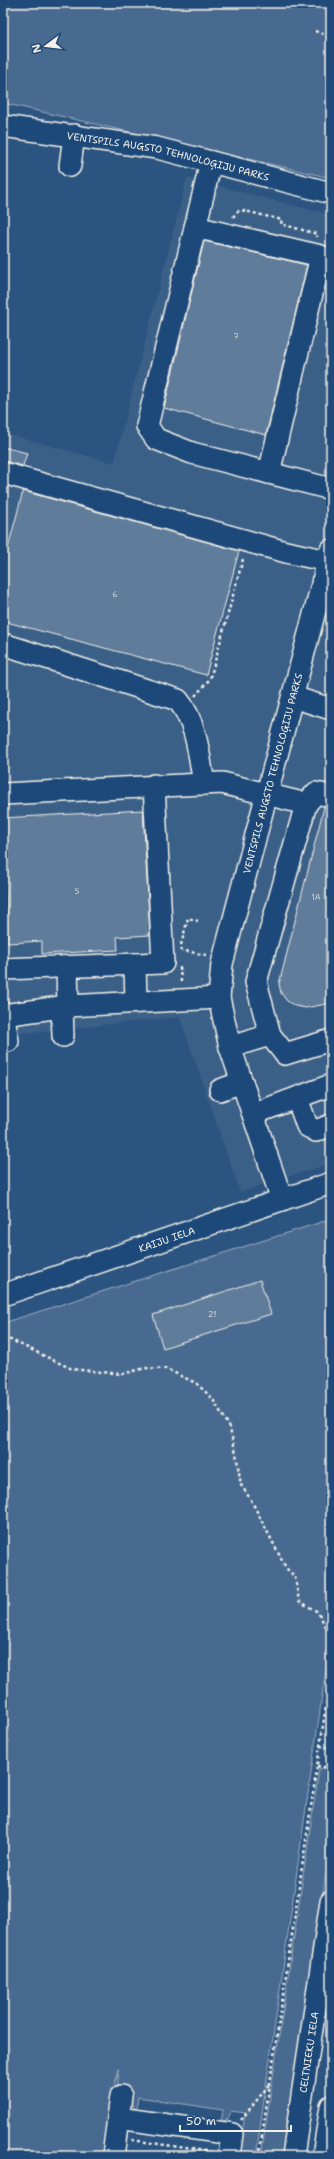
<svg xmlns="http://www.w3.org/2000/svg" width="334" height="2159" font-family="'Shantell Sans',sans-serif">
<rect width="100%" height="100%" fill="#2c5481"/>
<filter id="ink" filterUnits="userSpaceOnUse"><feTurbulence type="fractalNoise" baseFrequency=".025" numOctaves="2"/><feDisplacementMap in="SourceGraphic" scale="8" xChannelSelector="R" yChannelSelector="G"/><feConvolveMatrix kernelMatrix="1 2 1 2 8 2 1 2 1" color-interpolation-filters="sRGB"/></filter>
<g filter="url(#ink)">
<path fill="#3b6088" d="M187 178 331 215V1163L240 1192 180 1017 3 1035V433L114 463Z"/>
<path fill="#496b90" stroke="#9eaebc" d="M3 3H331V178L3 103Z
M331 1219V1634L256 2156H239L245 2113 231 2111 226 2120 221 2122 223 2110 138 2097 136 2110 130 2102 117 2093 119 2069 112 2095 103 2156H3V1323Z
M321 1768 331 1770V1840L284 2156H261L319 1769Z"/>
<path fill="#5e7b9a" stroke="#f4f1e8" d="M204 241 307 265 266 435 164 408Z
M3 447 27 453 23 466 3 461Z
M23 491 239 551 206 675 3 621V567Z
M324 807 331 808V1003L306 1008 295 1006 287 1001 281 993 279 984Z
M143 810 150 935 117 937 118 950 42 954V941L8 943 3 818Z
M260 1280 271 1314 163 1348 153 1315Z"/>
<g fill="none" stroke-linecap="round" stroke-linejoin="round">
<g stroke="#f4f1e8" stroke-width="24">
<g id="minor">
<path id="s1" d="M3 126 157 148 331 193"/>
<path d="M211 162 147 426 156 439 192 453 331 489"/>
<path d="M70 166 74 135"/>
<path d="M195 227 321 256 269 473"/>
<path d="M3 473 286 552 328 561"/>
<path d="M3 644 178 700C197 723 199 756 204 784"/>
<path d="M293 697 331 709"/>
<path d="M3 794 222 783 306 804 316 793 331 796"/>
<path d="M135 964 136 1002"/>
<path d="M67 967 68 1006"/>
<path d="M3 969 163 963 154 785"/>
<path d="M62 1007 63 1036"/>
<path d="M3 1013 8 1041"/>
<path d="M3 1015 68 1006 219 998"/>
<path d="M270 1035 256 982 306 804"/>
<path d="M230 1047 270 1035 285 1054 331 1040"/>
<path d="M220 1090 242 1082"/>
<path d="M297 1098 307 1126 316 1131 331 1125"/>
<path d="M253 1114 331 1085"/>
<path id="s2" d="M282 1200 230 1047 219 998 222 964 331 550"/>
<path id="s3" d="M3 1295 331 1183"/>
<path d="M118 2118 232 2134 229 2156"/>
<path d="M113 2156 121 2096"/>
<path id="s4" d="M293 2156 331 1901"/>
<path d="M323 2156 331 2106"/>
</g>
</g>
<path stroke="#f4f1e8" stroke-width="2.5" stroke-dasharray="3 3" stroke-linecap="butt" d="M315 31 331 37
M233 217 237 212 241 210 282 220 281 224 317 234V237
M195 696 210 679 243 559
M181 945 188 918 198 921
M180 950 206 955
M180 967 181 982
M3 1339 11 1340 72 1369 122 1374 145 1368 166 1369 196 1383 212 1398 229 1426 236 1453 241 1485 251 1500 286 1568 295 1577 299 1601 318 1612 331 1637
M320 1746 331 1748
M317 1766 331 1768
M241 2120 269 2085
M132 2140 212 2152
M259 2156 331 1672"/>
<use href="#minor" stroke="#1f4a7a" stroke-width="21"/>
</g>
</g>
<g text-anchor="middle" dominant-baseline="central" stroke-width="3.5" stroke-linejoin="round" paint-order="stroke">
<g font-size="8" fill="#ced4d4">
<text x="236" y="336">7</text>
<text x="115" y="594">6</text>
<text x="77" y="891">5</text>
<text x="316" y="897">1A</text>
<text x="212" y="1314">21</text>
</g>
<g font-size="10" fill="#f4f1e8" stroke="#1f4a7a">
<text stroke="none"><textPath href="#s1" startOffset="168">VENTSPILS AUGSTO TEHNOLOĢIJU PARKS</textPath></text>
<text stroke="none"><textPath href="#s2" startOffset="443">VENTSPILS AUGSTO TEHNOLOĢIJU PARKS</textPath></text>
<text stroke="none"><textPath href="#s3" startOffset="173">KAIJU IELA</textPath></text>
<text stroke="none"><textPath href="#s4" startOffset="105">CELTNIEKU IELA</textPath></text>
</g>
</g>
<rect width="334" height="2159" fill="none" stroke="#1f4a7a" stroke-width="16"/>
<rect x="8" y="8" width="318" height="2143" fill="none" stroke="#f4f1e8" stroke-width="1.5" filter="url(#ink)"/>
<g transform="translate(46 46) rotate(255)" stroke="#1f4a7a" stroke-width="3" paint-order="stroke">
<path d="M0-3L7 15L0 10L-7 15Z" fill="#f4f1e8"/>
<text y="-6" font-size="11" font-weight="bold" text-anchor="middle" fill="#f4f1e8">N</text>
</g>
<path d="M180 2125v6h111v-6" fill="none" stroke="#f4f1e8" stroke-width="2"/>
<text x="186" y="2125" font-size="12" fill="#f4f1e8" stroke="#1f4a7a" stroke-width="3" paint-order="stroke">50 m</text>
</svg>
